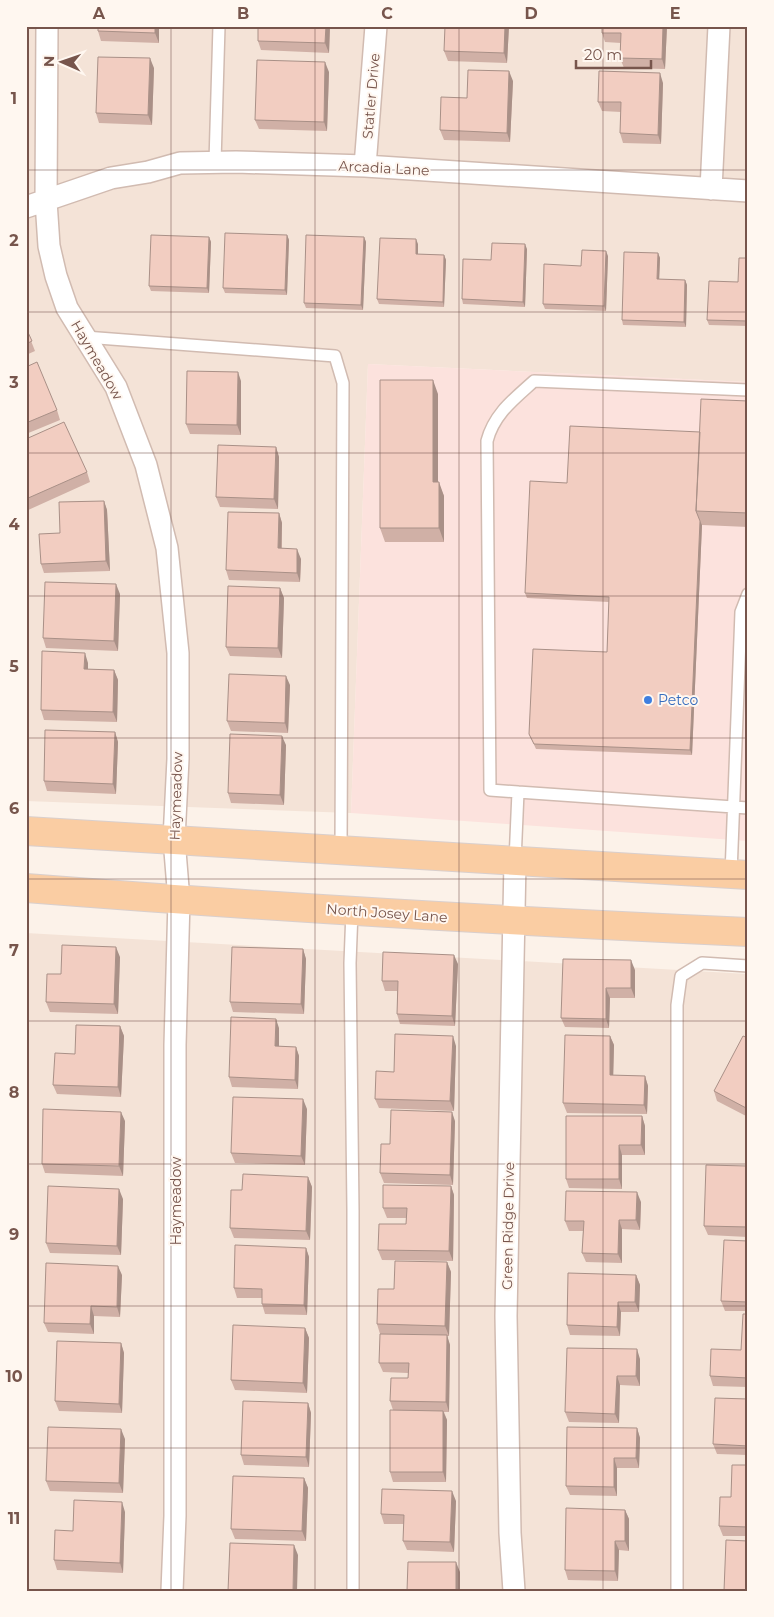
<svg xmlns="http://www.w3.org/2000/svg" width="774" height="1617" font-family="Montserrat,sans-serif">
<rect width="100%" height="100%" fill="#fcf2e9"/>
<path fill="#f4e3d7" d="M26 26H748V382L368 364 351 813 26 801Z
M26 933 748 974V1591H26Z"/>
<path fill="#fce2dd" d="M368 364 748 382V841L351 813Z"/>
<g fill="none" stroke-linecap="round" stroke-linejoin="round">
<g stroke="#d1bbb1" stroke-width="14">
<path id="lane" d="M215 162 219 26
M85 337 335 356 343 383 341 850
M518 792 490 790 487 441C494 414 514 399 534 381L748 390
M515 861 518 792 748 808
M731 874 741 612 748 594
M352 911 350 963 353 1210V1591
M677 1591V1005L681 976 702 963 748 966"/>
</g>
<g stroke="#d1bbb1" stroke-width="24">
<path id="street" d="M47 26 46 201 49 246 56 276 67 308 116 387 146 465 167 548 178 653V759L174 839 179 900 175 1045V1516L172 1591
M365 166 376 26
M711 189 719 26
M26 207 111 178 148 172 180 163 236 162 365 166 748 191
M514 1591 510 1533 506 1316 515 861"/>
</g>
<g stroke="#d9cfcd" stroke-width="30">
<path id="primary" d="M26 831 748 875
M26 888C267 907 507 921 748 932"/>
</g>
<use href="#lane" stroke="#fff" stroke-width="11"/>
<use href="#street" stroke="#fff" stroke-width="21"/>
<use href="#primary" stroke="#facda3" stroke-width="28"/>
</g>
<path fill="#d0b0a6" d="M159 26V43L101 41 98 31Z
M258 26H330L329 53 261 50 258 41Z
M509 26 507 63 448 61 444 51Z
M667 26 665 69 624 68 620 58 621 43 605 42 602 33Z
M154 68 152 125 99 123 96 113Z
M329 72 327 131 259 129 255 120Z
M513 81 510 142 444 140 440 130 467 98Z
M663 83 661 144 623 143 620 133 621 112 602 111 598 102Z
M287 235 289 240 287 295 225 293 223 288Z
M209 237 211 242 209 293 151 291 149 286Z
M364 237 366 242 363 310 306 308 304 303Z
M418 244V254L444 255 446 260 444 307 379 304 377 299Z
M527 249 525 307 463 304 462 299 491 260Z
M658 253 660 258 659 279 685 280 687 285 686 327 623 325 622 320Z
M608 256 606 311 545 309 543 304 581 266Z
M748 258V326L709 325 707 320 738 282Z
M26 328 35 351 26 355Z
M26 367 57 410 60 420 26 434Z
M241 381V435L190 434 186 424Z
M438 394V482L444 496V542H385L380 528Z
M748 401V527L702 525 692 755 536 749 529 734 607 652 609 602 527 598 525 593 567 483 700 432Z
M26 439 87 472 90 482 26 511Z
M276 447 279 457 278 509 220 507 216 497Z
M104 501 107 510 110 571 44 573 41 564Z
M279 513 282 523V548L301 559 300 582 229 580 226 570Z
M280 588 284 598 282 658 230 656 226 647Z
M120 594 118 651 46 648 43 638Z
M88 663V669L114 670 118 680 117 722 44 720 41 710Z
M290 685 288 733 231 731 227 721Z
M115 732 118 742 116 794 47 791 44 781Z
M286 745 284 805 231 803 228 793Z
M303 949 306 959 304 1014 233 1012 230 1002Z
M120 957 118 1014 50 1012 46 1002Z
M458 964 455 1026 400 1024 397 1014V991H385L382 981Z
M635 970V998H610L609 1028 565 1027 561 1018Z
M120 1026 124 1036 121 1097 57 1094 53 1085 75 1054Z
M279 1028V1046L296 1047 299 1056 298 1089 232 1087 229 1077Z
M610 1036 614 1045 613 1075 645 1076 648 1086 647 1114 567 1113 563 1103Z
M748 1038V1117L717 1101 714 1091Z
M456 1046 454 1111 379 1108 375 1099Z
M307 1109 305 1165 235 1163 231 1153Z
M642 1116 645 1126V1155H622V1189L569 1188 566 1179Z
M125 1121 123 1176 45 1173 42 1164Z
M455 1121 453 1185 384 1183 380 1173 390 1144Z
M747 1166 748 1168V1237L708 1235 704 1226Z
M308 1177 312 1187 310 1240 234 1238 230 1228 242 1190Z
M451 1186 454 1195 453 1261 382 1260 378 1250 406 1224V1218H387L383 1208Z
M123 1199 121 1255 50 1253 46 1243Z
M641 1202 640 1230 622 1229V1263L586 1262 582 1253 583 1231H569L565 1221Z
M748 1241V1311H725L721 1301Z
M306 1248 309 1257 307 1315 265 1314 262 1304V1298H237L234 1288Z
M447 1262 451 1272 449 1336H447L450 1345 449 1412H444L447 1420 446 1482H393L390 1472 393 1410 390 1401 408 1378V1373L383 1372 379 1363 438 1335 380 1334 377 1324 394 1289Z
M122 1275 120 1317 94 1316V1334L48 1332 44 1323Z
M636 1275 640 1285 639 1312H621L620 1336 570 1335 567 1325Z
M748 1314V1387L713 1386 710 1376 741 1350Z
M305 1328 309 1338 307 1393 235 1390 231 1380Z
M121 1343 124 1353 122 1413 59 1411 55 1401Z
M640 1359V1386L620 1385 619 1423 569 1422 565 1412Z
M748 1399V1455L717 1454 713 1444Z
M308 1403 311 1413 309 1467 244 1465 241 1455Z
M637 1428 640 1438 639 1468H617V1496L570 1495 566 1486Z
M125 1439 123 1493 50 1491 46 1481Z
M748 1465V1536H723L719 1526 731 1497Z
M304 1478 308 1488 306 1541 235 1539 231 1529Z
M456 1501 454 1552 407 1550 403 1541 404 1524H384L381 1514Z
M625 1510 629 1519V1551L619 1550 618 1581 568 1580 565 1570Z
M125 1512 123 1573 57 1570 54 1560 73 1531Z"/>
<path fill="#a99087" d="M155 26H159V43L155 33Z
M326 26H330L329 53 325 43Z
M505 26H509L507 63 504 53Z
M663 26H667L665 69 662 59Z
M150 58 154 68 152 125 148 115Z
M325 62 329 72 327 131 324 122Z
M509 71 513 81 510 142 507 133Z
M660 73 663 83 661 144 658 135Z
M287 235 289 240 287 295 285 290Z
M209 237 211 242 209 293 207 288Z
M364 237 366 242 363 310 361 305Z
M416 239 418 244V259L416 254Z
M525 244 527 249 525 307 523 302Z
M606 251 608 256 606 311 604 306Z
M658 253 660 258 659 284 657 279Z
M444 255 446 260 444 307 443 302Z
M685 280 687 285 686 327 684 322Z
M238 372 241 381V435L237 425Z
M433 380 438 394V496L433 482Z
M276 447 279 457 278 509 274 499Z
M439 482 444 496V542L439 528Z
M104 501 107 510 110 571 106 561Z
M279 513 282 523 281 558 278 548Z
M700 521 702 525 692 755 690 750Z
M297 549 301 559 300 582 297 573Z
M116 584 120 594 118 651 114 641Z
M280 588 284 598 282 658 278 648Z
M85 653 88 663V679L84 669Z
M114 670 118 680 117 722 113 712Z
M286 676 290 685 288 733 285 723Z
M115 732 118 742 116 794 113 784Z
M282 736 286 745 284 805 280 795Z
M116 947 120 957 118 1014 114 1004Z
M303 949 306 959 304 1014 301 1004Z
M454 955 458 964 455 1026 452 1016Z
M631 960 635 970V998L631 988Z
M606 988 610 998 609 1028 606 1019Z
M276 1019 279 1028V1056L275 1046Z
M120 1026 124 1036 121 1097 118 1087Z
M453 1036 456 1046 454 1111 450 1101Z
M610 1036 614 1045 613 1085 610 1075Z
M296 1047 299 1056 298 1089 295 1080Z
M645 1076 648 1086 647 1114 644 1105Z
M303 1099 307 1109 305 1165 301 1156Z
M121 1112 125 1121 123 1176 119 1166Z
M452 1112 455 1121 453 1185 450 1175Z
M642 1116 645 1126V1155L641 1145Z
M619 1145 622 1155V1189L619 1179Z
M747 1166 748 1168V1196L746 1192Z
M308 1177 312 1187 310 1240 306 1231Z
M451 1186 454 1195 453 1261 449 1251Z
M119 1189 123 1199 121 1255 117 1246Z
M637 1192 641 1202 640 1230 636 1220Z
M619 1220 622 1229V1263L618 1254Z
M306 1248 309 1257 307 1315 304 1305Z
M447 1262 451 1272 449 1336 445 1326Z
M118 1266 122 1275 120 1317 117 1307Z
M636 1275 640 1285 639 1312 635 1302Z
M618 1302 621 1312 620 1336 617 1327Z
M91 1306 94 1316V1334L90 1324Z
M305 1328 309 1338 307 1393 303 1383Z
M447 1335 450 1345 449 1412 446 1402Z
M121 1343 124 1353 122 1413 119 1404Z
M637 1349 640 1359V1386L636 1376Z
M617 1376 620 1385 619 1423 615 1414Z
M308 1403 311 1413 309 1467 306 1457Z
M443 1411 447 1420 446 1482 443 1472Z
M637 1428 640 1438 639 1468 636 1458Z
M121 1429 125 1439 123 1493 119 1483Z
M614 1458 617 1468V1496L614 1487Z
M304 1478 308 1488 306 1541 302 1531Z
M452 1491 456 1501 454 1552 450 1542Z
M122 1502 125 1512 123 1573 120 1563Z
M625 1510 629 1519V1551L625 1541Z
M615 1541 619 1550 618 1581 615 1571Z
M294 1545 298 1555 297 1591H293Z
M456 1562 460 1572V1591H456Z"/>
<path fill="#f2cdc1" stroke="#a99087" d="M98 26H155V33L98 31Z
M258 26H326L325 43 258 41Z
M445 26H505L504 53 444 51Z
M602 26H663L662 59 620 58 621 33H602Z
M98 57 150 58 148 115 96 113Z
M257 60 325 62 324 122 255 120Z
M468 70 509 71 507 133 440 130 441 97 467 98Z
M599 71 660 73 658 135 620 133 621 102H598Z
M225 233 287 235 285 290 223 288Z
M151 235 209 237 207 288 149 286Z
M306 235 364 237 361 305 304 303Z
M380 238 416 239V254L444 255 443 302 377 299Z
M492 243 525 244 523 302 462 299 463 259 491 260Z
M582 250 606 251 604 306 543 304 544 264 581 266Z
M624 252 658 253 657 279 685 280 684 322 622 320Z
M739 258H748V321L707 320 709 281 738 282Z
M26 328 32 341 26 344Z
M37 362 57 410 26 423V367Z
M187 371 238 372 237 425 186 424Z
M380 380H433V482H439V528H380Z
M701 399 748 401V513L696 511Z
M64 422 87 472 26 499V439Z
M570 426 700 432 696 511 700 521 690 750 534 744 529 734 533 649 607 652 609 597 525 593 530 481 567 483Z
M218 445 276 447 274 499 216 497Z
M104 501 106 561 41 564 39 534 60 533 59 502Z
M228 512 279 513 278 548 297 549V573L226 570Z
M45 582 116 584 114 641 43 638Z
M228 586 280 588 278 648 226 647Z
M42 651 85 653 84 669 114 670 113 712 41 710Z
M229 674 286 676 285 723 227 721Z
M45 730 115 732 113 784 44 781Z
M230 734 282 736 280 795 228 793Z
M62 945 116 947 114 1004 46 1002 47 974H61Z
M232 947 303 949 301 1004 230 1002Z
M383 952 454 955 452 1016 397 1014 398 981H382Z
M563 959 631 960V988H606V1019L561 1018Z
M231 1017 276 1019 275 1046 296 1047 295 1080 229 1077Z
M76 1025 120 1026 118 1087 53 1085 55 1053 75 1054Z
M395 1034 453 1036 450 1101 375 1099 376 1071 394 1072Z
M565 1035 610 1036V1075L645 1076 644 1105 563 1103Z
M743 1036 748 1038V1109L714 1091Z
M233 1097 303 1099 301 1156 231 1153Z
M43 1109 121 1112 119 1166 42 1164Z
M391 1110 452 1112 450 1175 380 1173 381 1144H390Z
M566 1116H642L641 1145H619V1179H566Z
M706 1165 747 1166 746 1192H748V1227L704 1226Z
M243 1174 308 1177 306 1231 230 1228 231 1190H242Z
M383 1185 451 1186 449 1251 378 1250 379 1224H406L407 1208H383Z
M48 1186 119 1189 117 1246 46 1243Z
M566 1191 637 1192 636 1220H619L618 1254 582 1253 584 1221H565Z
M724 1240 748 1241V1302L721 1301Z
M235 1245 306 1248 304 1305 262 1304V1289L234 1288Z
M395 1261 447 1262 445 1326 377 1324 378 1289H394Z
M46 1263 118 1266 117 1307 91 1306 90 1324 44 1323Z
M568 1273 636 1275 635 1302H618L617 1327 567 1325Z
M743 1314H748V1378L710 1376 711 1349 741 1350Z
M233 1325 305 1328 303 1383 231 1380Z
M380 1334 447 1335 446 1402 390 1401 391 1378H408L409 1363H379Z
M57 1341 121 1343 119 1404 55 1401Z
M567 1348 637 1349 636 1376H617L615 1414 565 1412Z
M715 1398 748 1399V1446L713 1444Z
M243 1401 308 1403 306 1457 241 1455Z
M390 1410 443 1411V1472H390Z
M48 1427 121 1429 119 1483 46 1481Z
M567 1427 637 1428 636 1458H614V1487L566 1486Z
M732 1465H748V1527L719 1526 720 1497H731Z
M233 1476 304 1478 302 1531 231 1529Z
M382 1489 452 1491 450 1542 403 1541 404 1515 381 1514Z
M74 1500 122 1502 120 1563 54 1560 55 1530 73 1531Z
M566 1508 625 1510V1541H615V1571L565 1570Z
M726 1540 748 1541V1591H724Z
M230 1543 294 1545 293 1591H228Z
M408 1562H456V1591H407Z
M566 1590 599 1591H566Z"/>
<path fill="none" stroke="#77554c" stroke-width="1" stroke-opacity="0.55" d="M171 26V1591M315 26V1591M459 26V1591M603 26V1591M26 170H748M26 312H748M26 453H748M26 596H748M26 738H748M26 879H748M26 1021H748M26 1164H748M26 1306H748M26 1448H748"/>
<circle fill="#3f7fe0" stroke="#fff7f0" stroke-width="2" cx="648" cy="700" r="5"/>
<g text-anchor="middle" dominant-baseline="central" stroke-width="4" stroke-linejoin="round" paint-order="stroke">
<g font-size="14" fill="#77554c" stroke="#fff7f0">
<text transform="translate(371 96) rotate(-85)">Statler Drive</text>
<text transform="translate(384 168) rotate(3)">Arcadia Lane</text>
<text transform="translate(97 360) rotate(60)">Haymeadow</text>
<text transform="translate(176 796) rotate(-88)">Haymeadow</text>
<text transform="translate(387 913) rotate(4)">North Josey Lane</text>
<text transform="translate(176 1201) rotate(-90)">Haymeadow</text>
<text transform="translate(508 1226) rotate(-89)">Green Ridge Drive</text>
</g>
<g font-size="14" fill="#366cbe" stroke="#fff7f0" text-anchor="start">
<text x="658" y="700">Petco</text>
</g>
</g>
<rect width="774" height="1617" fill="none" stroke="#fff7f0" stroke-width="55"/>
<g transform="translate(62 62) rotate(272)" stroke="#fff7f0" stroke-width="4" paint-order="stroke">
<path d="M0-4L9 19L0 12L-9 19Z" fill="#77554c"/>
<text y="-8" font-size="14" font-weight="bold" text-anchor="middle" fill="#77554c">N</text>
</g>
<path d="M576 60v8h75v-8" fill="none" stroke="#77554c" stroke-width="2.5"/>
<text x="584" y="60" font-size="15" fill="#77554c" stroke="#fff7f0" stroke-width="4" paint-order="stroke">20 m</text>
<rect x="28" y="28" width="718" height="1562" fill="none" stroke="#77554c" stroke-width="2"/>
<g font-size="16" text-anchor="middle" font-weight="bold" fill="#77554c">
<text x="99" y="19">A</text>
<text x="243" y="19">B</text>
<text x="387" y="19">C</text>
<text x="531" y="19">D</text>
<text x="675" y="19">E</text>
<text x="14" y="104">1</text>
<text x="14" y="246">2</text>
<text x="14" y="388">3</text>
<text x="14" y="530">4</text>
<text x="14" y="672">5</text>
<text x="14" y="814">6</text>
<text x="14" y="956">7</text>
<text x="14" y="1098">8</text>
<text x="14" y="1240">9</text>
<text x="14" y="1382">10</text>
<text x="14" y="1524">11</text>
</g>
</svg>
